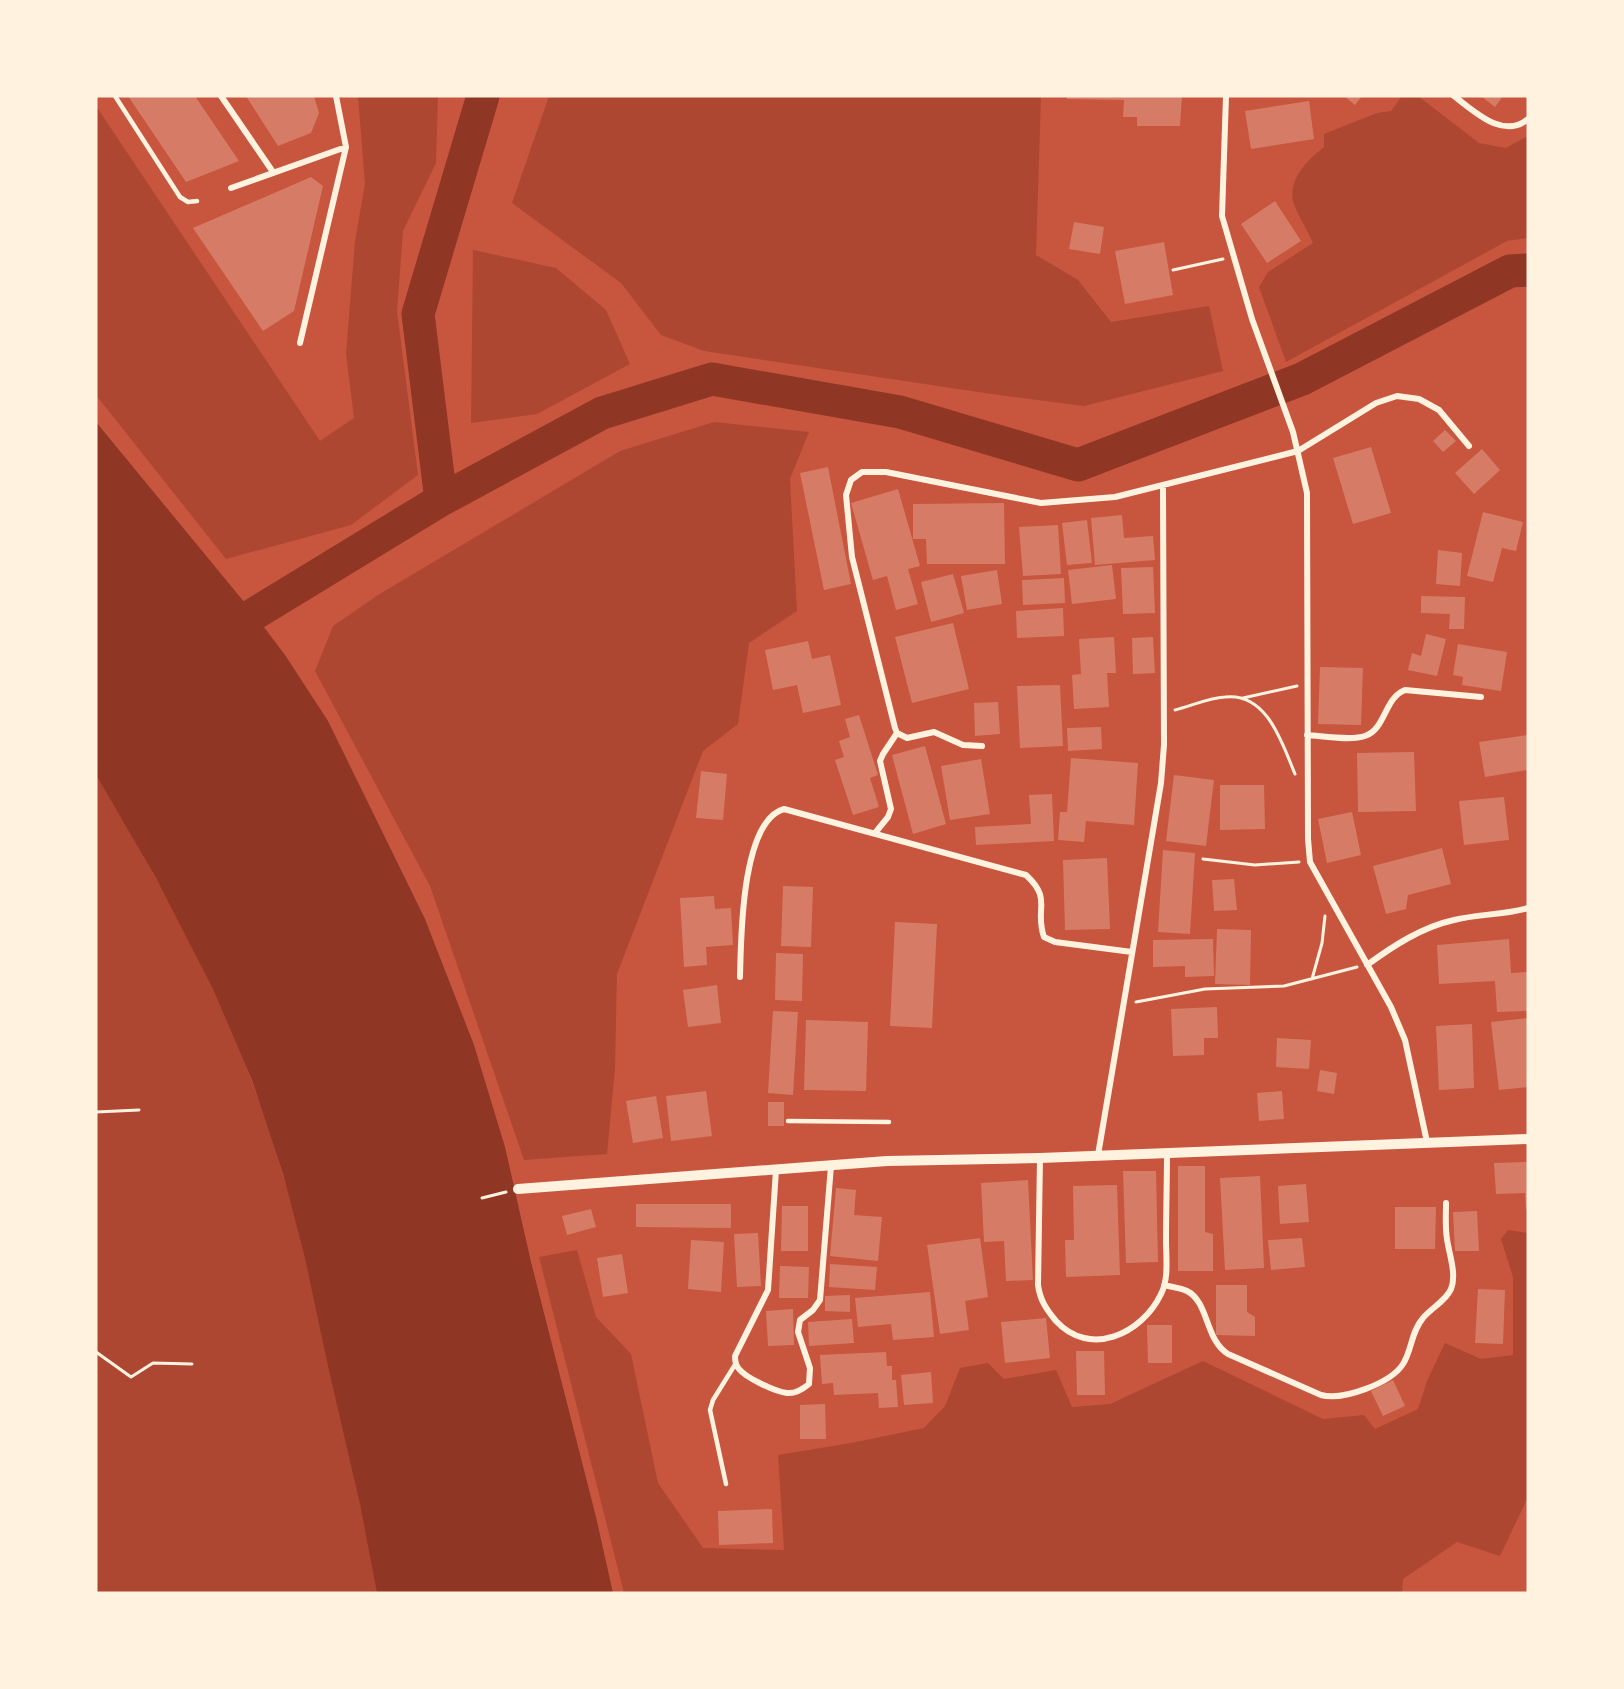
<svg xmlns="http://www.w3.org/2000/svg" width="1624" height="1689" font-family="'PT Sans Narrow',sans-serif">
<rect width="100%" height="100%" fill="#c8553d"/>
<path fill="#ae4732" d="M358 96H438L436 163 403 231 397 311 418 475 351 525 226 559 96 395V106L320 441 354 418 346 354 355 241 365 184Z
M549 96H1041L1036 255 1078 280 1111 322 1209 306 1223 371 1084 406 992 394 704 351 661 335 621 283 512 203Z
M1402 96H1418L1479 143 1506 148 1528 136V238L1507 241 1286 362 1259 287 1268 272 1313 243C1308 231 1296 213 1293 201 1289 177 1308 160 1324 147V134L1377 113 1391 111Z
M473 250 556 268 606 310 630 364 537 414 471 423Z
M714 422 809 432 790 479 797 611 749 643 738 724 703 751 617 974 615 1068 607 1154 524 1160 430 886 315 671 333 626 378 595 620 451Z
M96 775C154 874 214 974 252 1082 273 1139 290 1197 305 1256 314 1294 321 1333 329 1371 346 1445 367 1518 377 1593H96Z
M1508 1230 1528 1233V1497L1500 1556 1457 1542 1403 1579 1402 1593H624L539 1257 577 1250 596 1317 631 1354 658 1483 703 1548 784 1550 778 1455 851 1443 924 1428 945 1406 960 1368 988 1363 1004 1379 1056 1370 1072 1407 1110 1404 1203 1361 1323 1419 1364 1415 1375 1429 1418 1409 1427 1381 1445 1343 1481 1359 1513 1355V1277L1501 1239Z"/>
<path fill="#8f3625" d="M96 422 254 614 285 655 328 721 425 919 474 1045 505 1147 531 1262 596 1517 613 1593H377L360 1504 329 1371 305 1258 283 1174 252 1080 213 989 156 878 96 775Z"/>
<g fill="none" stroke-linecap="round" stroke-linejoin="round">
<path stroke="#8f3625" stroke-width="33" d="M441 500 602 413 712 379 900 412 1078 465 1302 379 1510 271 1528 270
M220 645 254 614 441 500 418 314 483 96"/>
</g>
<path fill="#d67c66" d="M128 96H195L239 161 186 182Z
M246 96H314L319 113 311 133 278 146Z
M1067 96H1182L1180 126H1137V117H1123L1124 100 1067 99Z
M1344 96H1362L1355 105Z
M1481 96H1503L1495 107Z
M1309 101 1314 139 1251 149 1245 111Z
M311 177 323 186 294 311 263 331 193 228Z
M1275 201 1301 241 1267 263 1241 224Z
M1074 222 1104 227 1100 254 1069 249Z
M1164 242 1173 295 1125 304 1115 251Z
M1445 430 1456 441 1443 452 1433 441Z
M1371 447 1391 513 1353 524 1333 458Z
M1482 449 1500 470 1474 494 1455 473Z
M828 467 851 584 824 590 800 473Z
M898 489 920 566 908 569 918 604 896 610 887 576 873 580 851 503Z
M1004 503 1005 564H927L926 539H913V504Z
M1483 512 1523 522 1516 551 1502 548 1493 582 1467 576Z
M1122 515 1124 538 1153 536 1155 560 1095 565 1091 518Z
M1087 520 1092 563 1067 565 1062 523Z
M1058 525 1061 574 1023 576 1019 527Z
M1438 550 1462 553 1460 586 1436 584Z
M1112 565 1116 599 1072 604 1068 570Z
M1153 567 1155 613 1123 614 1121 568Z
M997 570 1002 604 967 610 961 576Z
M953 574 964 613 931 622 921 582Z
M1064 578 1065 603 1023 605 1022 580Z
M1421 596 1465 597 1464 629H1449L1450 614 1421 613Z
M1063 608 1064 636 1017 638 1016 611Z
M953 623 969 689 912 703 895 637Z
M1426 634 1446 639 1437 676 1408 670 1412 653 1421 656Z
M1114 637 1116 673H1107L1109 707 1074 709 1072 675 1081 674 1079 639Z
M1153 637 1155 673 1133 674 1132 638Z
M808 641 812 659 830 655 841 705 803 713 797 685 773 690 765 650Z
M1458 644 1507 652 1501 691 1462 685 1463 677 1453 675Z
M1320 667 1363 668 1361 725 1318 724Z
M1060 685 1063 746 1020 748 1017 686Z
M998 702 1000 734 975 736 974 703Z
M859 715 878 775 870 778 879 807 853 815 835 760 844 757 839 741 850 737 845 719Z
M1101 727 1102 749 1068 751 1067 728Z
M1528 735V770L1485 777 1479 742Z
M925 746 946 824 913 834 892 755Z
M1414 752 1416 811 1358 812 1357 753Z
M1071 758 1138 763 1134 825 1086 821 1084 842 1058 840 1060 812H1067Z
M981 759 990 814 950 820 941 766Z
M701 771 727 774 723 820 696 818Z
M1174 775 1214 780 1206 846 1166 841Z
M1220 785H1264L1265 829 1220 830Z
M1052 794 1054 841 976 845 975 827 1031 824 1029 795Z
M1504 797 1509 840 1464 845 1459 801Z
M1352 812 1361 855 1327 863 1318 819Z
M1442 848 1451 884 1408 895 1406 909 1386 914 1373 866Z
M1163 850 1195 853 1190 934 1158 932Z
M1107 858 1110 929 1065 930 1063 860Z
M1234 879 1237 910 1214 911 1212 880Z
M783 886 813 887 811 947 781 946Z
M714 896 715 909 731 908 733 945 706 947 707 965 684 967 680 898Z
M895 922 937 924 932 1028 890 1026Z
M1217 929 1251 930 1250 985 1215 984Z
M1213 939 1214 976 1185 977V966L1153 967V940Z
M1509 939 1511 973 1528 972V1011L1497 1012 1495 981 1439 984 1437 945Z
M776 953 803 954 802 1001 775 1000Z
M717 985 721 1023 688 1027 683 990Z
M1217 1007 1218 1038H1204V1055L1173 1056 1171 1009Z
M773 1011 798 1012 793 1095 768 1093Z
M1528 1018V1087L1499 1090 1491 1022Z
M806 1020 868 1022 866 1091 804 1090Z
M1472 1024 1474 1088 1439 1090 1436 1026Z
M1277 1038 1311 1040 1309 1069 1276 1067Z
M1320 1070 1337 1073 1334 1094 1317 1091Z
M706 1091 712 1136 671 1141 666 1096Z
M1282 1091 1284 1119 1259 1121 1257 1093Z
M656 1096 663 1138 633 1143 626 1101Z
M768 1102H784V1126H768Z
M1528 1162V1209H1526L1525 1193 1496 1194 1494 1163Z
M1178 1166H1205V1232L1213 1234V1271H1178Z
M1123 1171H1156L1158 1262 1126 1263Z
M1260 1176 1264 1268 1225 1270 1220 1178Z
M1028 1180 1033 1280 1006 1281 1004 1241 984 1242 981 1183Z
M1306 1184 1309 1222 1280 1224 1278 1186Z
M1117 1185 1120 1275 1066 1277 1065 1240H1074L1073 1186Z
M836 1188 856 1190 854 1215 882 1217 878 1261 830 1256Z
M636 1204H731V1228L636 1227Z
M782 1206H808V1251H781Z
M1395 1207H1436L1435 1249H1395Z
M591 1209 596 1227 567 1235 562 1216Z
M1477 1211 1479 1251H1455L1453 1212Z
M758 1233 761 1286 737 1287 734 1234Z
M980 1238 988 1297 965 1301 969 1330 940 1334 927 1245Z
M1302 1238 1305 1267 1271 1270 1268 1240Z
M691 1240 724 1242 721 1292 688 1289Z
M622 1254 628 1293 603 1297 597 1258Z
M830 1264 877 1267 875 1290 829 1287Z
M780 1266 809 1267 808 1298H779Z
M1216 1285H1247V1312L1255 1317V1336L1216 1335Z
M1478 1289 1505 1290 1503 1344 1475 1343Z
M930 1292 934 1337 893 1340 891 1324 858 1327 855 1298Z
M850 1295V1312L825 1311V1296Z
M793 1309 794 1345 768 1346 766 1311Z
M1046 1318 1050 1358 1005 1363 1001 1322Z
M852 1319 854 1343 809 1346 808 1322Z
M1147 1325H1172V1363H1148Z
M1076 1351H1104L1105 1395H1077Z
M886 1352 887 1366H892V1380H896L898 1407 879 1408 878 1393 834 1395 833 1383 822 1384 820 1355Z
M931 1372 933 1403 904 1405 901 1375Z
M1393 1380 1405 1406 1383 1416 1371 1391Z
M825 1404 826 1439H800V1405Z
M772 1509 773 1543 719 1545 718 1511Z"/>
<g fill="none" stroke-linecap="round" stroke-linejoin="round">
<path stroke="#fff3e0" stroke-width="3" d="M1173 270 1223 259
M1243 698 1297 686
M1175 710C1191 706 1208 698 1225 697 1267 692 1282 743 1295 774
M1203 859 1255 865 1299 862
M1312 979 1322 943 1325 916
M1136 1002 1205 989 1284 986 1357 967
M96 1112 139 1110
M482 1198 506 1192
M96 1352 131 1377 153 1363 192 1364"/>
<path stroke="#fff3e0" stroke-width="4.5" d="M115 96 180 197 188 202 197 201
M788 1121 889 1122
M726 1484 710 1410 713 1400 736 1363"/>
<path stroke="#fff3e0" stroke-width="6" d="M221 96 273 172
M1226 96 1222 216 1252 319 1293 432 1307 493 1308 839 1310 862 1391 1007 1405 1040 1427 1142
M1454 96C1474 111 1503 140 1528 119
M231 188 346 147
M300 343 346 147 336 96
M1307 735C1323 736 1351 741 1365 736 1386 729 1384 698 1405 690L1481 697
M982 746 963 745 934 732 907 738 897 733 895 728 852 557 846 495 851 480 862 472H886L1041 503 1115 497 1298 451 1376 403 1397 396 1419 399 1439 410 1469 446
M875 833 888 817 891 809 880 761 883 754 897 733
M1367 965C1393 946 1422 927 1454 920 1478 914 1504 915 1528 908
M740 977C741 940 741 821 784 809L1026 875C1053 900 1034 908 1044 937L1055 942 1132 952
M1098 1155 1161 783 1164 745 1163 486
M1040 1158 1038 1285C1040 1300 1046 1309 1056 1321 1090 1358 1142 1334 1161 1294 1169 1279 1166 1257 1166 1240 1166 1211 1167 1182 1167 1153
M776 1170 768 1290 735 1356C735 1360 736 1366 739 1369 746 1378 776 1392 787 1393 796 1394 803 1389 809 1384L810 1368 798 1332 800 1320 813 1310 820 1300 831 1166
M1164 1285C1172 1287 1181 1288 1187 1291 1209 1302 1205 1340 1228 1354L1321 1395C1343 1401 1391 1383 1403 1364 1412 1350 1411 1332 1423 1318 1431 1308 1446 1301 1451 1289 1457 1274 1449 1254 1447 1239 1445 1227 1446 1215 1446 1203"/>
<path stroke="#fff3e0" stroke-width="10" d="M518 1189 887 1161 1040 1158 1528 1139"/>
</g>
<rect width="1624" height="1689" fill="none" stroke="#fff3e0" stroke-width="195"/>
</svg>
